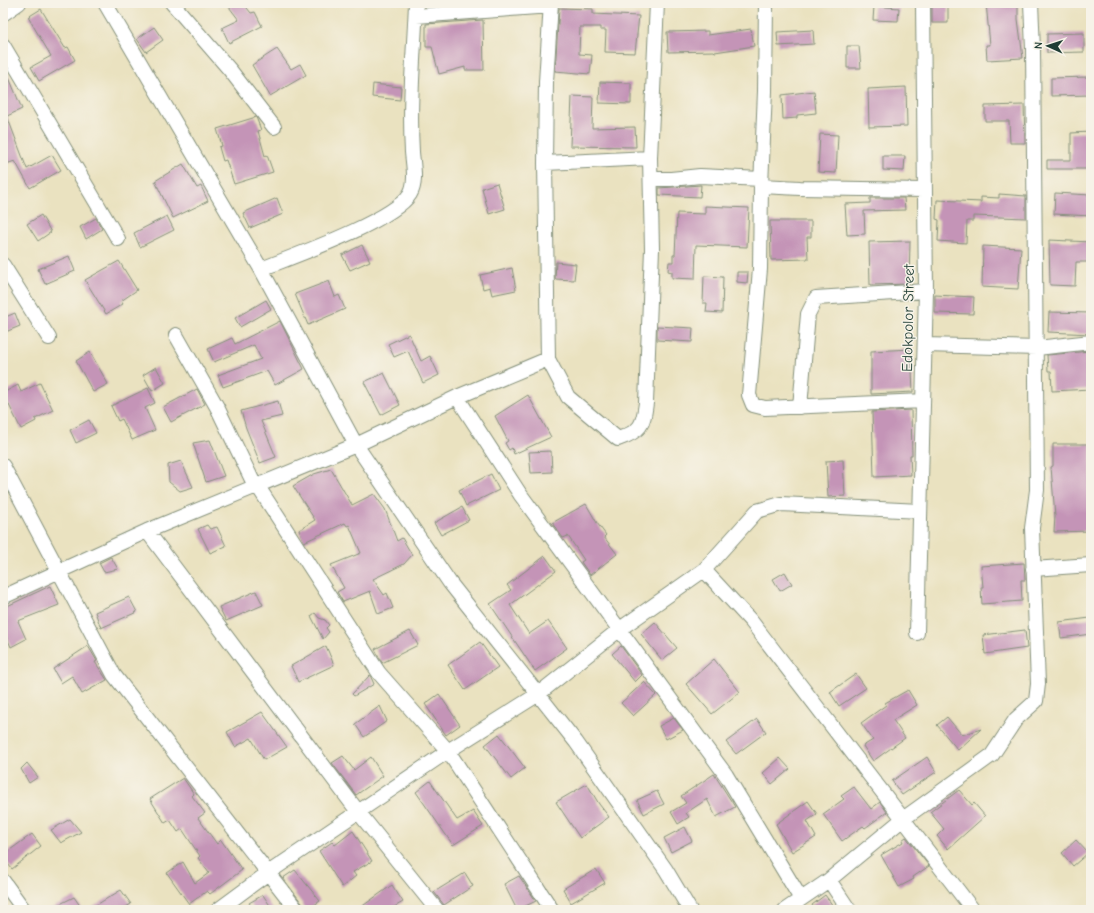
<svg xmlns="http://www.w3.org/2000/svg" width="1094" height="913" font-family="'Comic Neue',sans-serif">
<rect width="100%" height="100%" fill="#f7f3e8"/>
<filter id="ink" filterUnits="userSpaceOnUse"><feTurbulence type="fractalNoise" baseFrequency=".025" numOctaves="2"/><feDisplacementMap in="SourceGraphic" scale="8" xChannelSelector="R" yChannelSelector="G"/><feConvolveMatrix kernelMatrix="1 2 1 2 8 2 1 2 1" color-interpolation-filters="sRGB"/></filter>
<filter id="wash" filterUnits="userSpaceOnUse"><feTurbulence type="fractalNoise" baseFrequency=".012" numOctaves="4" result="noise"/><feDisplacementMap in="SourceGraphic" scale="16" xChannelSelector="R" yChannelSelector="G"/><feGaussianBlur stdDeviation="0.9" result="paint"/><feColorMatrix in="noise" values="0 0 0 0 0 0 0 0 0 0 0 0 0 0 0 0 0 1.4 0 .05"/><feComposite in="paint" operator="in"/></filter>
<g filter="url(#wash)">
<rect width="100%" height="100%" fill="#eae2c0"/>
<g id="blocks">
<path fill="#c494b7" d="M226 3H243L251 13 255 12 262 26 229 43 222 28 239 20Z
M986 3H1018V19L1023 58 987 60 986 45H990Z
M874 6 899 8 898 21 873 20Z
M932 6H948V23H932Z
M559 8 593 9V14L639 16 635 53 605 52 606 30H600V27H580L579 54 592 55 590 74 555 71Z
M41 9 65 48 68 47 75 60 39 81 31 67 51 56 28 17Z
M483 20 484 70H465V67L439 74 432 47H426V24Z
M154 27 163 40 146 52 137 39Z
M751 29 754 46 715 52 714 51 668 52 667 32 708 31V35Z
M813 30 814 44 778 46 777 32Z
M1084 33V52L1047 53V34Z
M847 46H859L861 68H847Z
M277 49 291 69 300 64 306 75 270 96 252 65Z
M3 63 22 109 7 116 27 169 52 155 61 170 30 188 15 161 3 165Z
M1089 77 1090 95 1051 96V78Z
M600 82 631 83V104L599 103Z
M373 84 401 87 400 100 372 97Z
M906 87 907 126 869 127 868 89Z
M814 91 816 113 797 115V118L783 119 782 95Z
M572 96 593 97 592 128 635 127 636 147 570 146Z
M1024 105 1025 143H1010L1009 121H985V106Z
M256 117 261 130 258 131 265 156 267 155 273 172 234 184 226 160 223 161 219 147 222 146 217 129Z
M1091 132V169H1047V160H1071V133Z
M820 134 838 135 836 173 818 172Z
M883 156H905L904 171 883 170Z
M183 164 197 188 201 186 208 201 173 218 155 181Z
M497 183 505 209 489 214 482 188Z
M701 185 700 197 659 195V188Z
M1055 193 1091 195V216L1054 214Z
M999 194 1026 196V218L973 216V221H967L966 243 938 241 939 220 936 219 937 200 981 202V197L999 198Z
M277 198 283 214 250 228 243 213Z
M870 198H904L905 210 864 211 865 234 847 235 845 204 870 203Z
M705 206 749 208 747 247 696 245 695 279 672 278V272L668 271 669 262H673V255H675L677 213 705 214Z
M41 215 51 232 38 241 27 224Z
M167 216 174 230 140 247 134 233Z
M96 218 102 229 86 239 80 227Z
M770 221H811V237H807L808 259 771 260Z
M1049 240 1091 242 1090 262H1076L1075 286 1050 285Z
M910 241 909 284 870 285 869 242Z
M362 245 370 261 350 270 342 255Z
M983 246 1021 248 1018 289 982 287Z
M69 256 75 271 45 284 38 269Z
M119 261 137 290 121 301 123 304 106 314 85 280Z
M556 262 576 264 574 280 555 279Z
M512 268 516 290 492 295 490 287 483 289 480 275Z
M737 272H748L747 283 737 282Z
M704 276 723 277 722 313 706 312 707 303H703Z
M329 281 335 297 339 295 345 309 308 325 295 294Z
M935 295 974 297 973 314 935 313Z
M266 300 271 309 240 327 235 318Z
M1049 312 1091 313V334L1048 332Z
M15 313 20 326 3 333V318Z
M280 321 304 369 275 385 267 371 223 387 218 375 261 359 254 345 214 362 208 349 232 338 235 344Z
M657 326 693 328 692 342 657 340Z
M409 334 421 361 430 356 439 375 423 383 408 351 394 357 388 344Z
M911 349 913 392 871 394V351Z
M1090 351 1091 389 1052 391 1051 371H1048L1047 355Z
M90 352 108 384 93 392 76 361Z
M156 367 165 383 152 391 143 375Z
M384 373 400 405 381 415 364 382Z
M40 383 53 410 35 419 36 421 21 429 3 393 18 385 21 392Z
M148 388 155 403 145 408 155 430 132 440 122 419 118 421 111 406Z
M197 389 205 404 171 422 163 407Z
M528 395 551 437 514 454 512 448 509 450 505 443 508 441 495 416Z
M278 401 282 416 261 421 276 457 260 463 246 428 241 411Z
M911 410 912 455H910L911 475 874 477 872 412Z
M89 420 96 433 76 443 70 430Z
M210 440 224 476 206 482 193 443Z
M1053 444H1091V531L1054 532 1055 516 1051 467 1053 466Z
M551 451 552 472 531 473 529 452Z
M843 460 845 496 828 497 826 461Z
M181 461 193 487 180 491 169 482 168 465Z
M331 469 352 505 374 494 385 509 397 541 402 538 412 555 404 564 373 579 384 595 387 593 393 608 378 614 370 591 343 602 337 592 344 588 331 565 361 553 349 525 347 526 345 523 304 542 299 530 315 520 293 486 314 474Z
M491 474 499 490 466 506 459 490Z
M586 504 597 523 606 535 604 537 617 554 590 575 581 562 584 560 568 536 563 538 552 523Z
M462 507 469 520 441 535 434 523Z
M207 525 210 529 217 527 226 546 210 553 198 529Z
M545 556 556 571 510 605 529 634 548 621 567 648 535 671 490 604 511 590 507 585Z
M111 557 118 569 104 572 99 563Z
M1024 563 1025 580H1021L1022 601 982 604 981 587H983L981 566Z
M785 572 792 584 780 591 773 579Z
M50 586 59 605 18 621 26 639 11 647 3 629V608Z
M256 591 263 605 226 621 219 607Z
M129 597 137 612 101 628 95 612Z
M315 613 319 618 325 620 329 625 326 628 329 632 323 639 311 616Z
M1090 618 1091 634 1061 638 1059 622Z
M655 622 677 648 662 660 641 634Z
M1025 630 1027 648 985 654 983 635Z
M410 631 418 645 382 663 375 649Z
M480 642 498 667 465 690 448 665Z
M88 646 97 661 95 662 107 680 82 694 72 676 61 683 53 669Z
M326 646 334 665 298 682 291 666Z
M621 646 642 675 635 682 612 654Z
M714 659 740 692 712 714 686 684Z
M856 674 866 688 839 706 830 692Z
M370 675 374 684 354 696 352 694Z
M644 682 656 695 633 716 621 703Z
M908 690 917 705 893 720 905 738 873 761 863 746 873 740 861 723 886 705 885 703Z
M439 694 460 725 446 735 425 704Z
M380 706 387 721 364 737 355 724Z
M262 712 287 747 264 760 251 738 235 747 227 732Z
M947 717 962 735 981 729 958 750 937 725Z
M674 718 683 730 666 739 659 726Z
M757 719 766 732 736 754 726 742Z
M499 734 525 768 511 779 485 745Z
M343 756 354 770 371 757 383 776 356 795 332 763Z
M927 757 936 772 902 795 892 781Z
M780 758 790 769 772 784 763 773Z
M27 763 38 777 29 783 21 769Z
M714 774 735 807 716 817 707 799 686 813 689 817 678 824 671 812 686 803 681 796Z
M183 778 194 794 192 796 205 813 198 818 217 844 221 840 242 870 210 894 207 891 189 904 167 873 183 862 195 883 209 873 198 858 200 856 182 829 178 832 170 820 165 823 150 799Z
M430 781 457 820 473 811 483 826 453 845 416 792Z
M587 784 599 804 609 817 580 838 556 802Z
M854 787 871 809 880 802 887 812 865 828 863 826 842 841 823 814 844 799 841 796Z
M959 790 972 805 974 803 985 816 948 849 937 836 944 829 930 812Z
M657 791 664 804 644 814 637 800Z
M808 801 817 814 807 821 816 837 792 852 776 824Z
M70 819 81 832 61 843 51 830Z
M685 827 692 841 671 852 664 838Z
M353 831 372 861 353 872 356 876 342 887 319 851 332 842 335 845Z
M32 834 41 846 12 869 3 858V855Z
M906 837 929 866 913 877 914 879 899 887 881 855 903 842 902 840Z
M1076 840 1088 853 1073 866 1062 853Z
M596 869 605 883 571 903 563 889Z
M295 870 320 901 307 910 283 878Z
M465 873 473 886 444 905 434 892Z
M519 876 536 901 517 910 504 884Z
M392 885 403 902 389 910H357Z
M121 890 131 904 121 910H88Z
M263 895 273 910H254L249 903Z
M825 895 836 910H815L812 905Z
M74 897 83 910H48Z"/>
</g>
</g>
<g filter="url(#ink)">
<use href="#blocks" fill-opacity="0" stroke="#84907a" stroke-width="1"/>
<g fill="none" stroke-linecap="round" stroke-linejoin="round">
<g stroke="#84907a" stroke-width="16">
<path id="minor" d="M105 3 261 269
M172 3 230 70 274 127
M416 3C414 52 409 103 412 152 413 165 417 182 410 194 393 221 294 256 261 269L356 445 450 583 576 742 666 870 690 910
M766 3 765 91 761 186 760 269 749 395 753 405 765 408 923 401
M3 14 19 3
M416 16 551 6
M3 45 118 239
M545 163 650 158
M651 179H671L700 176 761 179
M761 186 800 188 924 190
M3 265 49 338
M176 335 217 407 255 486
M925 345 1037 348 1091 342
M548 359 545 163 546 82 551 3
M457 397 520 494 726 775 801 899
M800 407 808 314 816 298 926 291
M3 466 114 675 297 910
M257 485 379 673 448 751 552 910
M147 531 359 813 437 910
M1033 569 1091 565
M704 570 751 621 973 910
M3 597 147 531 356 445 457 397 548 359 568 397 618 439C641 431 643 426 646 403L652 249 650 158 657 3
M917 633 926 291 923 3
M829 880 849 910
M3 881 24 910
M218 910 268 873 448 751 537 695 620 629 704 570 757 511 781 504 920 511
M785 910 829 880 903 819 992 755 1016 719 1036 701 1038 684 1032 528 1037 490 1033 49 1031 3"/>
</g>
<use href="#minor" stroke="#fff" stroke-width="14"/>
</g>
</g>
<g text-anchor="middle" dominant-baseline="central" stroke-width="3" stroke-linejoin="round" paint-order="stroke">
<g font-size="15" fill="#1f3d34" stroke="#f7f3e8">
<text transform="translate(908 318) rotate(-89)">Edokpolor Street</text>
</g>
</g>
<rect width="1094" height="913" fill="none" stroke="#f7f3e8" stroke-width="16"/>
<g transform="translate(1048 46) rotate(273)" stroke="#f7f3e8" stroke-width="3" paint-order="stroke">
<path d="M0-3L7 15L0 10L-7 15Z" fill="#1f3d34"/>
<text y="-6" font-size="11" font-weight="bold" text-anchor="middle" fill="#1f3d34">N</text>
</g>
</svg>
